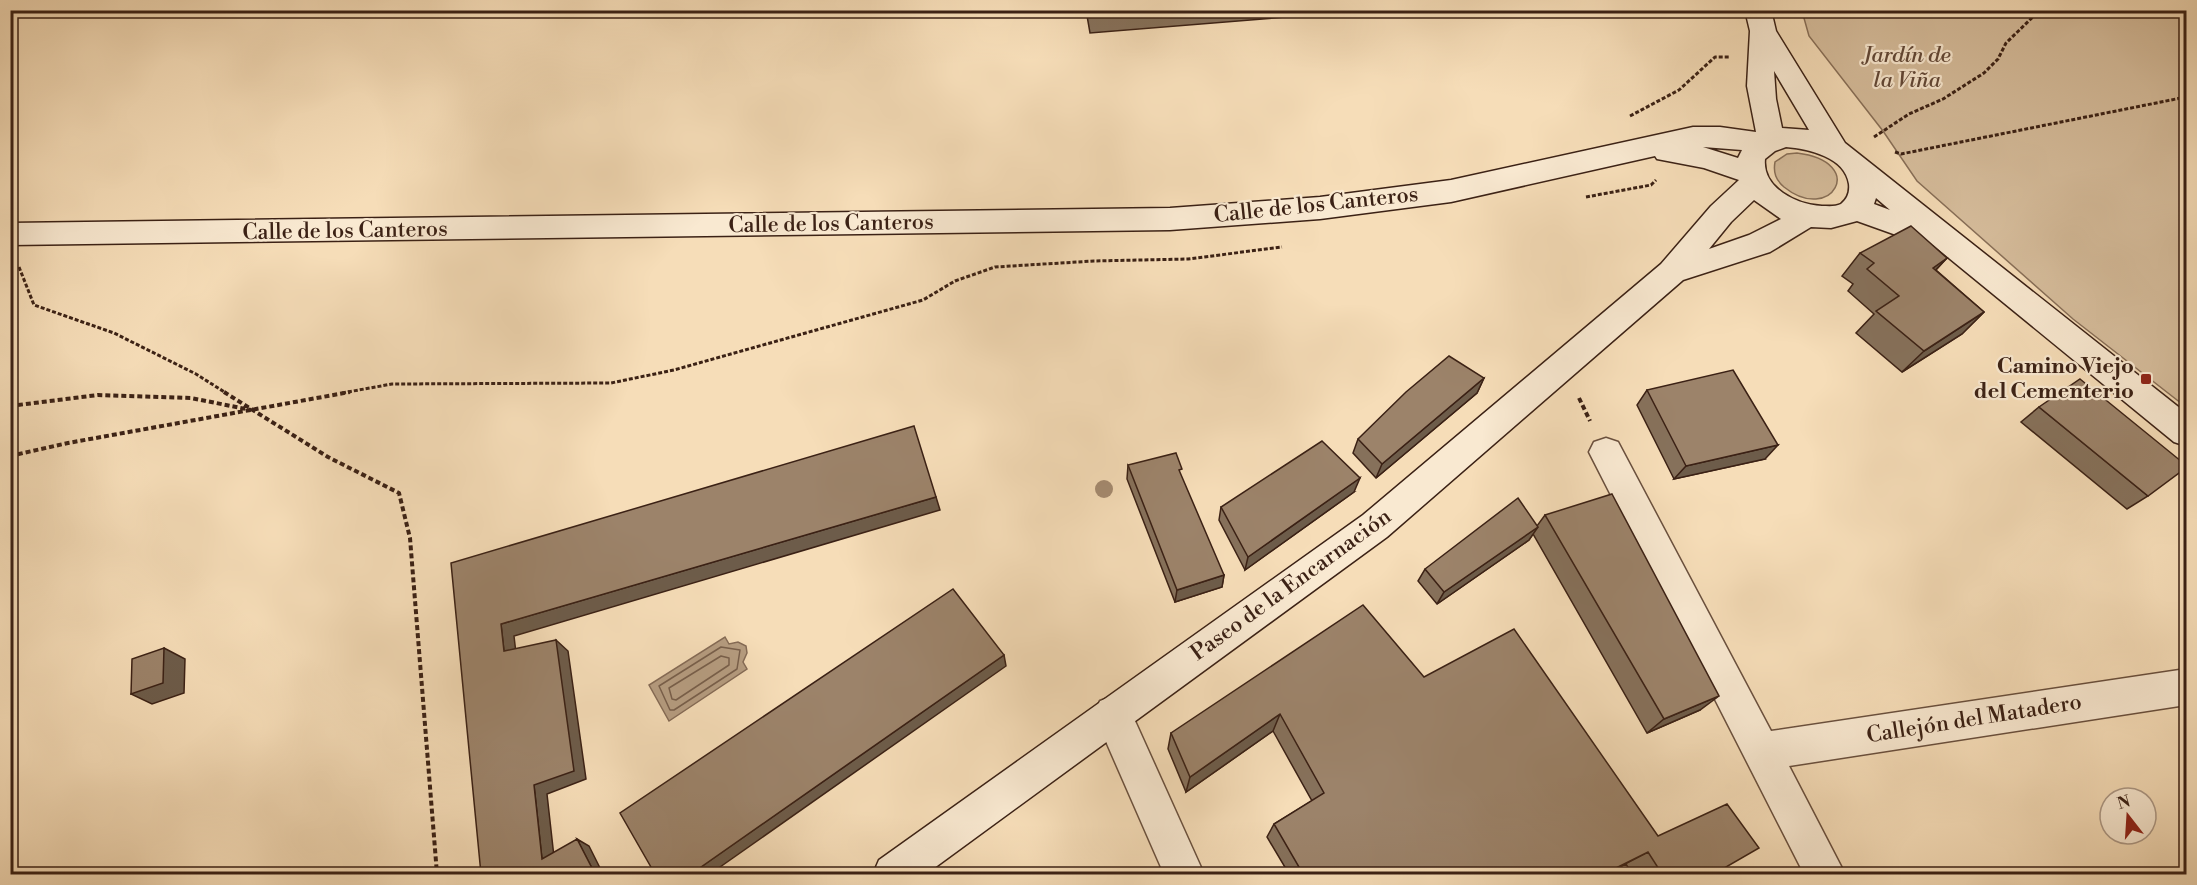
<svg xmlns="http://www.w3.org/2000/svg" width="2197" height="885" font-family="'Libre Bodoni',serif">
<rect width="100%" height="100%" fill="#f6ddb8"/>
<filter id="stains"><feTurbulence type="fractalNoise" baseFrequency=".00333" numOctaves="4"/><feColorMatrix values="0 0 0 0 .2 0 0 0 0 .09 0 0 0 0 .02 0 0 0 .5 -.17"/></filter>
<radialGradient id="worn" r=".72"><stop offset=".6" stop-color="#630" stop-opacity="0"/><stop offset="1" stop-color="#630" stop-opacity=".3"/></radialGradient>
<path fill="#d6bd9c" stroke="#886f58" stroke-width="1.5" d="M1802 11H2186V407L2073 319 1917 181 1883 131 1809 36Z
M1797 153C1869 162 1831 225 1784 187 1776 180 1773 173 1775 162L1787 154Z"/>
<path fill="#b69d81" stroke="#856b56" stroke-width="1.5" d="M725 637 729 644 738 642 746 646 747 653 743 662 747 669 669 721 649 685Z"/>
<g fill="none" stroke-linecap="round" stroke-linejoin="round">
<path stroke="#785f4b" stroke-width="1.5" d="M721 647 740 650 737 669 674 710H670L659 686Z
M721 656 729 658V665L676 700 672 699 669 688Z"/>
<g stroke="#6a503e" stroke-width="3">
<path id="street" d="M1606 438 1618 442 1771 731 2186 669V705L1789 766 1845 874H1804L1589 452 1594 442Z
M1113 696 1126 701 1204 874H1164L1094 714 1100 701Z"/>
</g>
<g stroke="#3b2115" stroke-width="3">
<path id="secondary" d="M1745 10H1771L1776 31 1845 143 2186 413V446L2174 442 1933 245 1927 246 1857 221 1831 228 1811 227 1770 252 1683 280 1387 537 926 874H873L879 860 1363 515 1661 264 1711 206 1739 180 1704 168 1657 159 1655 156 1451 202 1320 219 1170 230 10 245V223L1170 208 1320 197 1451 180 1693 127H1720L1756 132 1747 86 1750 31ZM1774 71 1809 130 1782 128 1776 99ZM1703 147 1742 150 1738 158ZM1786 147C1809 149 1845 157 1849 184 1850 193 1847 199 1841 204 1835 207 1828 206 1822 206 1797 205 1762 188 1765 159L1775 151ZM1876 198 1890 210 1874 204ZM1754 200 1781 219 1749 235 1709 249 1731 222Z"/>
</g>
<path stroke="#3b2115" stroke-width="3" stroke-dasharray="4 2" stroke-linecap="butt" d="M1630 116 1679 90 1715 57H1729
M1874 137 1909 114 1943 99 1984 73 1998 59 2006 43 2040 10
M1895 152 1901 154 2186 97
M1586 197 1651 185 1656 180
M19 267 34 305 114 333 196 374 226 393
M342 393 392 384 611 383 674 370 923 300 955 281 995 267 1094 261 1188 259 1282 247"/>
<path stroke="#3b2115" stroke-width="4" stroke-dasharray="5 3" stroke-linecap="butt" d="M224 392 328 457 399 493 410 538 437 874
M1579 398 1590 421
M10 406 98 395 191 398 251 410
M10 456 68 443 350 392"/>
<use href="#street" fill="#f9e9d1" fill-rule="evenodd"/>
<use href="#secondary" fill="#f9e9d1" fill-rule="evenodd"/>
</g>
<circle fill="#a58b71" cx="1104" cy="489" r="9"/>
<path fill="#86715b" stroke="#3b2115" stroke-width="1.5" d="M1086 10H1372L1090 33Z
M1860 253 1947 258 1936 270 1984 312 1962 334 1902 372 1856 333 1874 314 1848 291 1853 284 1842 276Z
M1484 378 1477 393 1376 478 1353 453 1358 439Z
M1647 390 1765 459 1674 479 1637 405Z
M2039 407 2148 496 2127 509 2021 422Z
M1128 465 1224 575 1222 587 1175 602 1127 479Z
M1354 492 1245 570 1219 520 1221 507Z
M1545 515 1700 710 1647 733 1533 534 1529 540 1437 604 1418 581 1425 569 1537 526Z
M1424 677 1658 836 1714 874H1632L1626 864 1606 874H1289L1267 837 1274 824 1312 801 1273 731 1186 792 1168 749 1171 733Z"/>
<path fill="#6d5c4a" stroke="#3b2115" stroke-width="1.5" d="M1947 258 1926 280 1933 268Z
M1984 312 1962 334 1902 372 1924 351Z
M1484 378 1477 393 1376 478 1382 464Z
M1778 445 1765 459 1674 479 1686 466Z
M1360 478 1354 492 1245 570 1248 557Z
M936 497 940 510 514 636 517 662 504 651 501 624Z
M1538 527 1529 540 1437 604 1444 592Z
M1224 575 1222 587 1175 602 1177 590Z
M556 640 568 651 586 779 547 794 555 866 542 859 534 785Z
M164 648 185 659 184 693 152 704 131 694Z
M1004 655 1006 666 710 874H691Z
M1719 696 1700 710 1647 733 1664 719Z
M1280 714 1273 731 1186 792 1190 777Z
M577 839 589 846 603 874H595Z
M1648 852 1606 874H1604Z"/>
<path fill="#9c836a" stroke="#3b2115" stroke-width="1.5" d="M1089 10H1154L1090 16Z
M1911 226 1947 258 1933 268 1984 312 1924 351 1876 311 1899 296 1867 269 1874 263 1860 253Z
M1449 356 1484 378 1382 464 1358 439 1406 392Z
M1733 370 1778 445 1686 466 1647 390Z
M2080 379 2187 466V467L2148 496 2039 407Z
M914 426 936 497 501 624 504 651 556 640 574 771 534 785 542 859 577 839 595 874H481L451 563Z
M1322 441 1360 478 1248 557 1221 507Z
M1176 453 1182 469 1179 470 1224 575 1177 590 1128 465Z
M1612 494 1719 696 1664 719 1545 515Z
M1518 498 1538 527 1444 592 1425 569Z
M953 589 1004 655 691 874H655L620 813Z
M1363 605 1424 677 1514 629 1658 836 1727 804 1759 848 1714 874H1662L1648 852 1604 874H1303L1274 824 1324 793 1280 714 1190 777 1171 733Z
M164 648 163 683 131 694 132 659Z"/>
<rect fill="#8f2418" stroke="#f9e9d1" stroke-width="2" x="2140" y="373" width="12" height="12" rx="3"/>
<g text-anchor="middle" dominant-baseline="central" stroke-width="4.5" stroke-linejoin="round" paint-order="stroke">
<g font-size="22" font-style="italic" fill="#624837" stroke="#f9e9d1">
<text x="1907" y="55">Jardín de<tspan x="1907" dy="25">la Viña</tspan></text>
</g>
<g font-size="22" fill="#3b2115" stroke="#f9e9d1">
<text transform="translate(1316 205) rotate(-6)">Calle de los Canteros</text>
<text transform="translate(831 224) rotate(-1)">Calle de los Canteros</text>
<text transform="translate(345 231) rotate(-1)">Calle de los Canteros</text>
<text transform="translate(1291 585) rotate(-36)">Paseo de la Encarnación</text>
<text transform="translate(1974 719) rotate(-9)">Callejón del Matadero</text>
</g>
<g font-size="22" font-weight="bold" fill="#3b2115" stroke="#f9e9d1" text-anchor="end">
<text x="2134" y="366">Camino Viejo<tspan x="2134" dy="25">del Cementerio</tspan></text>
</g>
</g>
<rect width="2197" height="885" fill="none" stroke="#f6ddb8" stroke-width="36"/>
<rect x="12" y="12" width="2173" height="861" fill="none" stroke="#3b2115" stroke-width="3"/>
<rect x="18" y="18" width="2161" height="849" fill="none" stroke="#3b2115" stroke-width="1.5"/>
<g transform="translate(2128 816) rotate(343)"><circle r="28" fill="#f9e9d1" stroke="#ad9986" stroke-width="1.5"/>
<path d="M0-4.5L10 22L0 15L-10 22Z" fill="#8f2418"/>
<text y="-9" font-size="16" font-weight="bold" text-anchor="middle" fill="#3b2115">N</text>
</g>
<rect width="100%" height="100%" filter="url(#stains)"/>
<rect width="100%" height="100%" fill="url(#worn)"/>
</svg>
